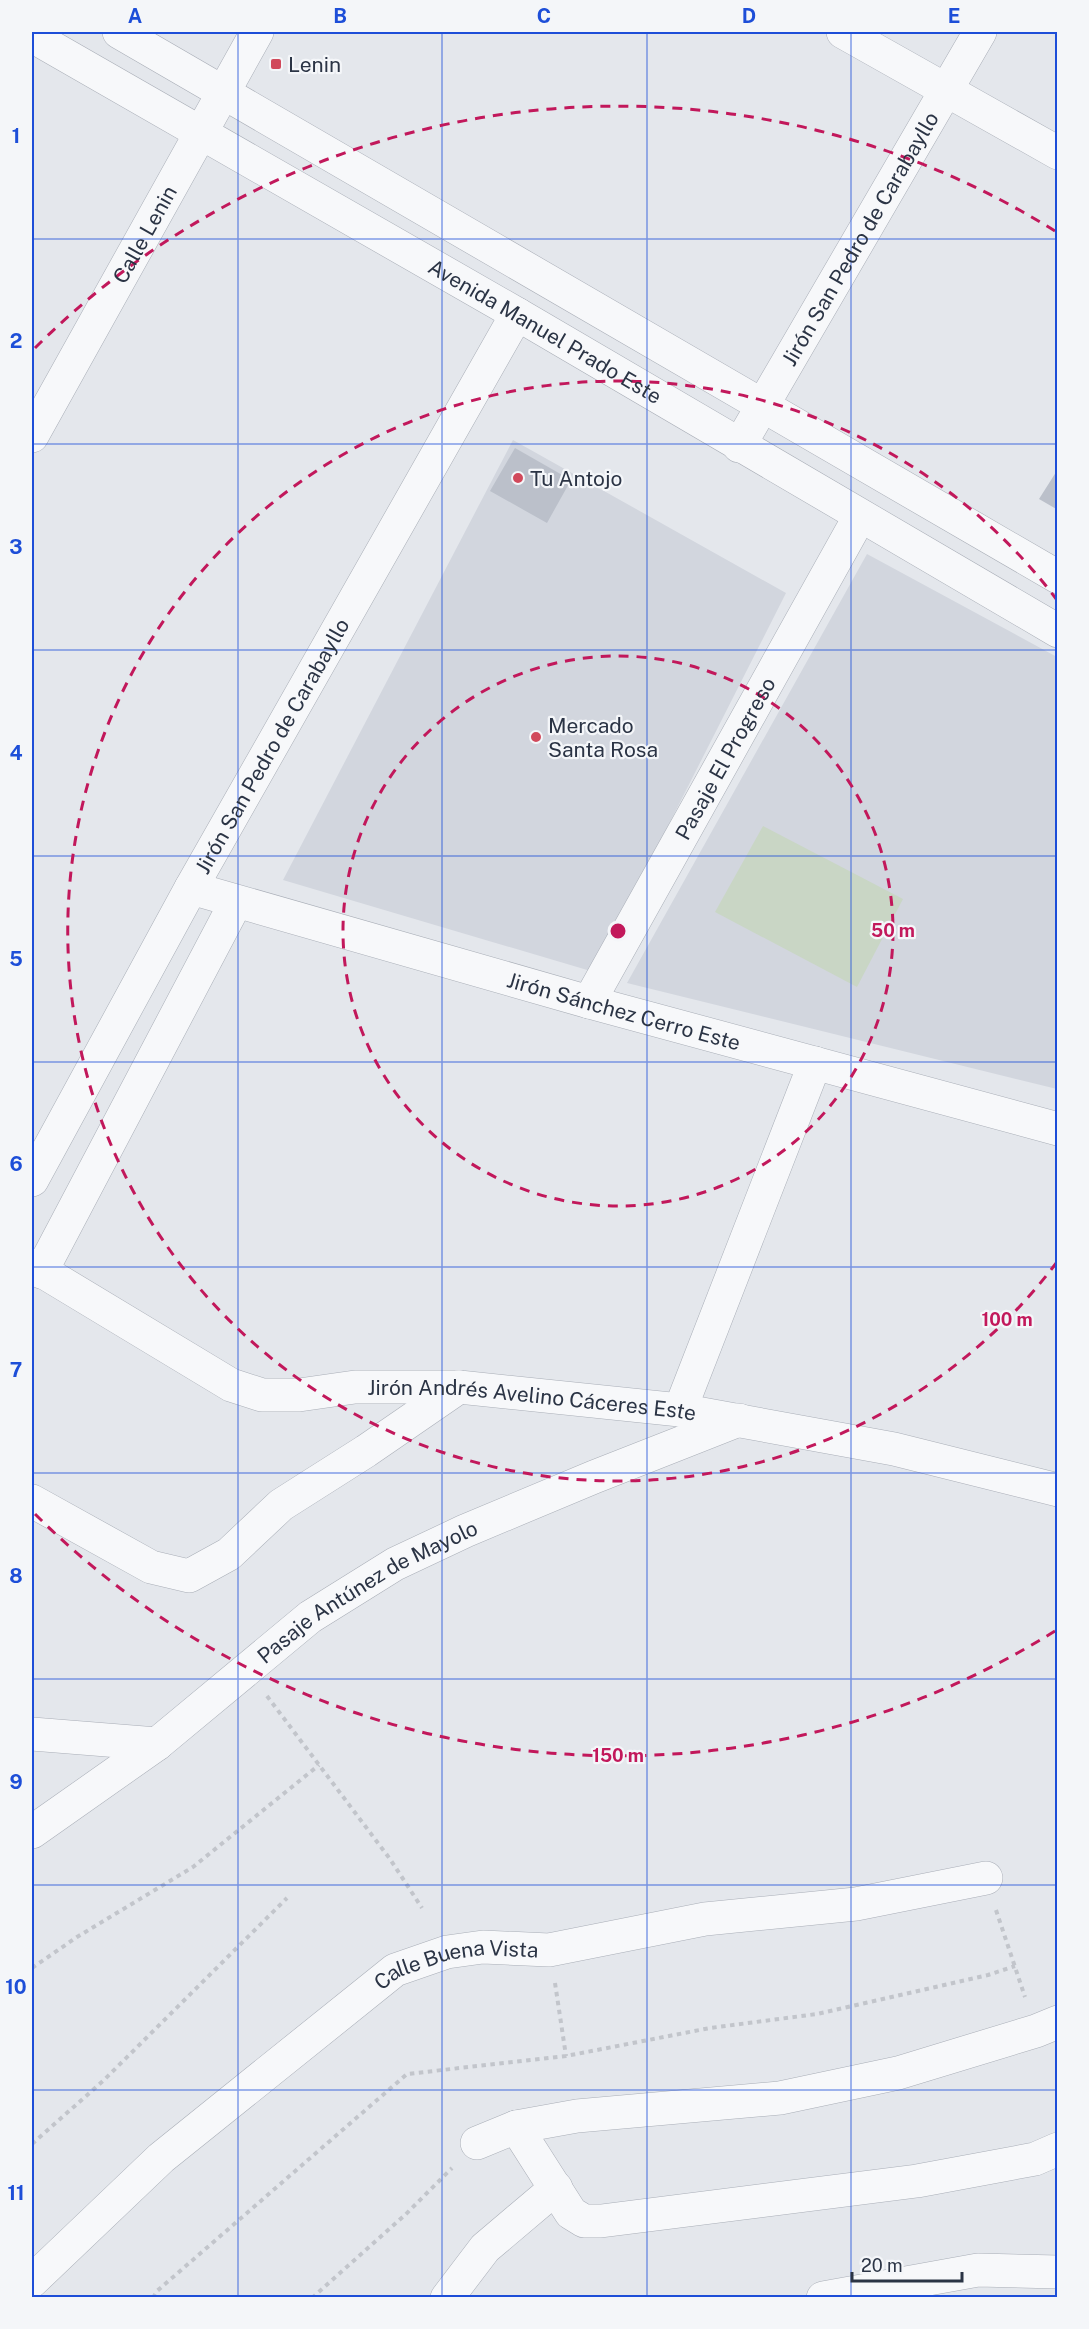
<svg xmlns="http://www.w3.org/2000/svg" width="1089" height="2329" font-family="'Public Sans',sans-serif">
<rect width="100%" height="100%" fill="#e4e7ec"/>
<path fill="#d2d6de" d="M513 440 786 593 594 972 283 880Z
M867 554 1057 657V1089L627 983Z"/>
<path fill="#c9d6c5" d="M763 826 903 899 857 987 715 912Z"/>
<path fill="#bbc0ca" d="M515 448 571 480 547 523 490 491Z
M1058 469V510L1039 499Z"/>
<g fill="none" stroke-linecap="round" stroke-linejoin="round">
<g stroke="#a9aeb7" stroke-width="34">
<g id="minor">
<path d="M843 32 1058 153"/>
<path id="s1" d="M32 436 257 32"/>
<path id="s2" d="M739 446 980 32"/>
<path id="s3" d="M191 888 589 1002 1058 1129"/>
<path id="s4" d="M589 1002 860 516"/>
<path id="s5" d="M32 1180 191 888 517 314"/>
<path id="s6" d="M32 1265 231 1385 262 1395H299L355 1387H459L680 1410 894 1449 1058 1490"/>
<path d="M41 1272 236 902"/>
<path d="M680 1410 815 1063"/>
<path d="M32 1501 151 1567 189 1576 229 1554 281 1505 366 1451 459 1387"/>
<path d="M32 1734 157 1744"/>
<path id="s7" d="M32 1832 157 1744 310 1617 395 1564 465 1531 594 1477 739 1420"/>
<path d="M516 2127 571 2213 584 2221H601L917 2181 1035 2159 1058 2149"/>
<path d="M477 2143 516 2127 577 2116 780 2098 898 2073 1036 2031 1058 2022"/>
<path id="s8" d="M32 2281 161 2158 395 1970 447 1952 483 1947 549 1950 705 1919 856 1904 986 1878"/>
<path d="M447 2298 485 2248 556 2188"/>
<path d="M823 2298 978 2270 1058 2272"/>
</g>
</g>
<g stroke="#a9aeb7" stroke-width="34">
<g id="tertiary">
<path d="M119 32 1058 577"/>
<path id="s9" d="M32 36 517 314 1058 631"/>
</g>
</g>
<path stroke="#c2c5cb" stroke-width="4" stroke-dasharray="4.5 4.5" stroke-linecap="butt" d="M267 1696 390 1859 422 1908
M996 1910 1025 1997
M32 1968 77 1937 193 1867 319 1765
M555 1983 566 2056
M32 2144 104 2080 287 1898
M153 2298 157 2291 407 2074 566 2056 710 2028 817 2014 988 1975 1015 1966
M312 2298 405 2215 452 2168"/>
<use href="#minor" stroke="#f7f8fa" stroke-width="33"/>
<use href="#tertiary" stroke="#f7f8fa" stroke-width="33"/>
</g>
<path fill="none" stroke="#1d4ed8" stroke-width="1.5" stroke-opacity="0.55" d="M238 32V2298M442 32V2298M647 32V2298M851 32V2298M32 239H1058M32 444H1058M32 650H1058M32 856H1058M32 1062H1058M32 1267H1058M32 1473H1058M32 1679H1058M32 1885H1058M32 2090H1058"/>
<g fill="none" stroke="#c2185b" stroke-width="3" stroke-dasharray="10 8">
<circle cx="618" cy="931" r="275"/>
<path d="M1057 1262A550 550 0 1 1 1057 600"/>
<path d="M1055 1631A825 825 0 0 1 35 1514M35 348A825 825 0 0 1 1055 231"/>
</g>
<g fill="#d1495b" stroke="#f4f6f9" stroke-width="2">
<rect x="270" y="58" width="12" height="12" rx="3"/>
<circle cx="518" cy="478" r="6"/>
<circle cx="536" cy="737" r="6"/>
</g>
<g text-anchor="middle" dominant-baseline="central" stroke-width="4.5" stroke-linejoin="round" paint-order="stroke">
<g font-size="21" fill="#2b3445" stroke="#f4f6f9" text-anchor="start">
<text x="288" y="64">Lenin</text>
<text x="530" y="478">Tu Antojo</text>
<text x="548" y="725">Mercado<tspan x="548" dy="24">Santa Rosa</tspan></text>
</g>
<g font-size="21" fill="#2b3445" stroke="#f4f6f9">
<text stroke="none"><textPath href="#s1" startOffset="231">Calle Lenin</textPath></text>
<text stroke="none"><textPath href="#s2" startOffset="240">Jirón San Pedro de Carabayllo</textPath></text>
<text stroke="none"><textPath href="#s9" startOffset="592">Avenida Manuel Prado Este</textPath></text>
<text stroke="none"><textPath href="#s5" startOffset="496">Jirón San Pedro de Carabayllo</textPath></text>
<text stroke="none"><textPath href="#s4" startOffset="279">Pasaje El Progreso</textPath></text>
<text stroke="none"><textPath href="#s3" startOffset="450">Jirón Sánchez Cerro Este</textPath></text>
<text stroke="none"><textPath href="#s6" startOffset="536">Jirón Andrés Avelino Cáceres Este</textPath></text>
<text stroke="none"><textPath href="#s7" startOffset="414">Pasaje Antúnez de Mayolo</textPath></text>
<text stroke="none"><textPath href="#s8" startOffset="540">Calle Buena Vista</textPath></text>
</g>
</g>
<circle cx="618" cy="931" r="9" fill="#c2185b" stroke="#f4f6f9" stroke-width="3"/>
<g font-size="18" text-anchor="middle" font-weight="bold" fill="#c2185b" stroke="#f4f6f9" stroke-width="4.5" stroke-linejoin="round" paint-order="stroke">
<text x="893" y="937">50 m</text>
<text x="1007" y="1326">100 m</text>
<text x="618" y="1762">150 m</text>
</g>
<rect width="1089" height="2329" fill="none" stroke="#f4f6f9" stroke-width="66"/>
<path d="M852 2272v9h110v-9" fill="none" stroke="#2b3445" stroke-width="3"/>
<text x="861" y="2272" font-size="18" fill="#2b3445" stroke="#f4f6f9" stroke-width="4.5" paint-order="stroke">20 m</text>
<rect x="33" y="33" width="1023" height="2263" fill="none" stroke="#1d4ed8" stroke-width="2"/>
<g font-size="20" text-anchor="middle" font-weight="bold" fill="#1d4ed8">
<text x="135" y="23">A</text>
<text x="340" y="23">B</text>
<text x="544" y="23">C</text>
<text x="749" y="23">D</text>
<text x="954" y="23">E</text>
<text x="16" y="143">1</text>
<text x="16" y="348">2</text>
<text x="16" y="554">3</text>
<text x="16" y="760">4</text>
<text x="16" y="966">5</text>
<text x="16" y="1171">6</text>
<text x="16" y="1377">7</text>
<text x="16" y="1583">8</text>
<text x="16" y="1789">9</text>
<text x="16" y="1994">10</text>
<text x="16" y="2200">11</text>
</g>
</svg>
